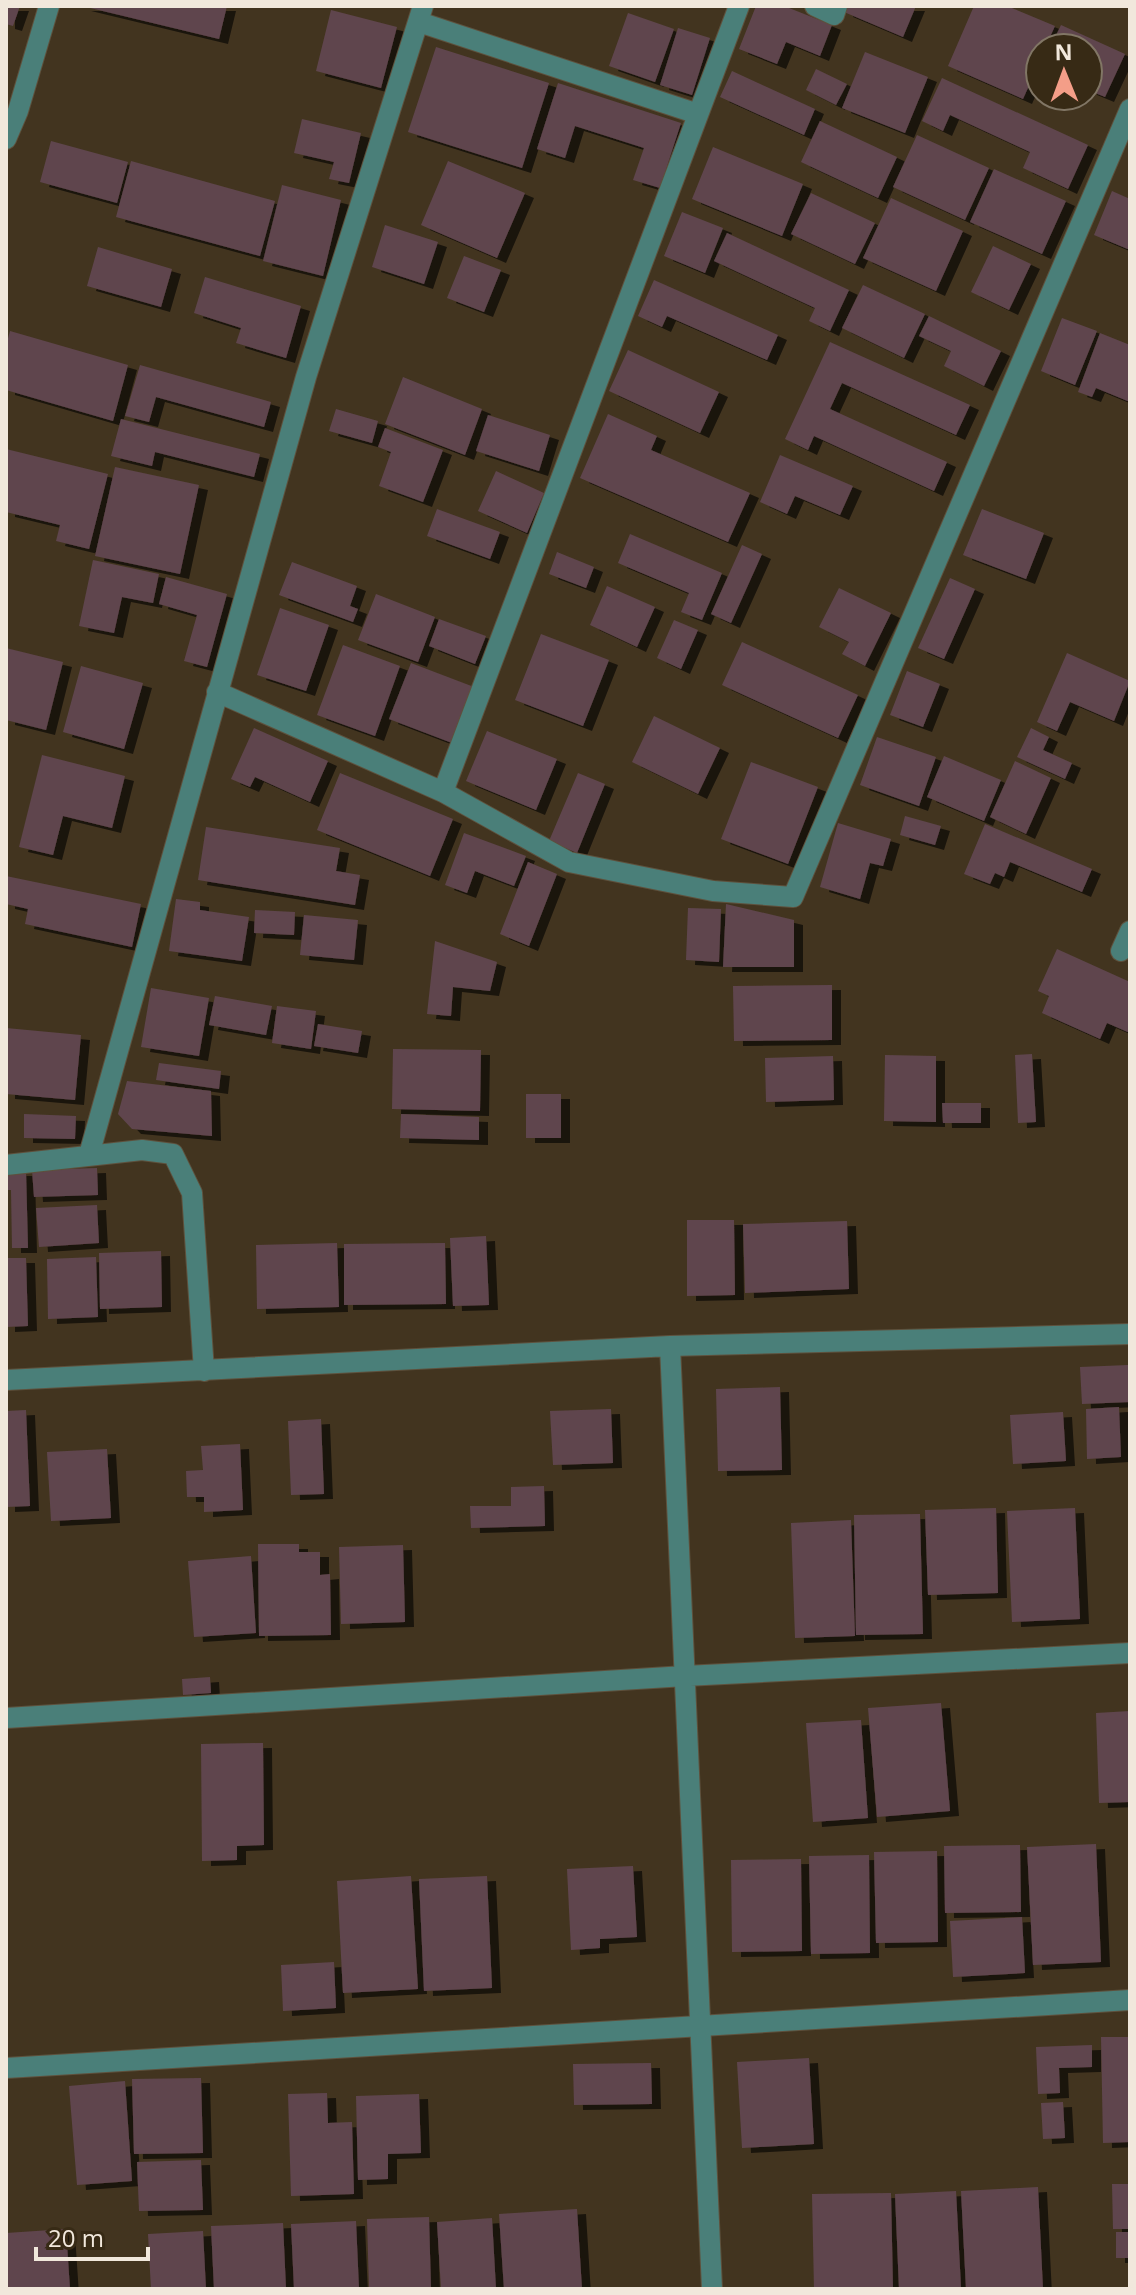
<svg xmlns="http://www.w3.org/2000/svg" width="1136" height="2295" font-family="'Open Sans',sans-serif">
<defs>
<filter id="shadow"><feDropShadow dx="9" dy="5" stdDeviation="0" flood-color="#0009"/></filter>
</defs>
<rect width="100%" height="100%" fill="#42341f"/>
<path fill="#5f454d" filter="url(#shadow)" d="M6 6H20L13 26 6 24Z
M82 6H227L219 39Z
M756 6H784L832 25 820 56 786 42 777 64 739 49Z
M846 6H916L903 37 844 12Z
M974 6H1007L1055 26 1045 48H1040V61L1023 99 948 66Z
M331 10 397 27 381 88 316 71Z
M628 13 674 29 655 82 609 66Z
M1061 25 1125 54 1105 97 1088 90 1097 72 1088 68V48H1050Z
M678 28 710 38 692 95 660 85Z
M436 47 549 83 522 168 408 132Z
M865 52 928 77 905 133 842 108Z
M816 69 847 84 836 105 806 90Z
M732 71 815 109 804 135 720 97Z
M942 78 1088 145 1068 189 1023 168 1030 152 950 115 943 131 922 121Z
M558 83 681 123 660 188 633 180 644 148 575 126 565 158 537 149Z
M302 119 361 133 349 183 329 179 334 162 294 153Z
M820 121 897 157 878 198 801 162Z
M917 135 989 168 965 220 893 187Z
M51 141 128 162 117 203 40 182Z
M713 147 803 184 782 236 692 199Z
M131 161 275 201 260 256 116 217Z
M448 161 525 193 497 258 421 225Z
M994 169 1066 201 1042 254 970 222Z
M282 185 341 200 323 276 263 261Z
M1112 191 1130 199V250L1094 235Z
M811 193 875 223 855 264 791 234Z
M891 198 963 231 936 291 863 258Z
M682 212 723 228 705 273 664 256Z
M385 225 438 242 424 284 372 267Z
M727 233 849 290 830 331 809 321 815 308 714 261Z
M993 246 1031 264 1009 310 971 292Z
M98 247 172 269 161 307 87 286Z
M464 256 501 270 484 312 447 298Z
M205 277 301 306 286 358 236 343 241 328 194 313Z
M654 280 778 335 767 360 667 316 662 327 638 316Z
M863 285 925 314 904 358 842 328Z
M929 316 1001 351 984 386 944 366 951 351 919 336Z
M1062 318 1097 331 1075 385 1041 371Z
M10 331 128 365 113 421 6 390V346Z
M1100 333 1130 345V402L1096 388 1092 397 1078 392Z
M830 342 970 405 956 435 842 383 830 409 947 462 934 491 814 436 808 450 785 439Z
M628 350 719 392 700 433 609 391Z
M140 365 271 402 264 427 156 397 149 422 125 416Z
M403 377 482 409 465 455 385 424Z
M336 409 378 421 372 443 329 431Z
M608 414 657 436 651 450 750 493 728 542 580 478Z
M488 415 550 435 539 471 476 451Z
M121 419 260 454 254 477 155 452 152 466 111 456Z
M385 428 443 450 423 502 379 486 391 452 378 447Z
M6 449 108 474 89 549 56 541 60 525 6 512Z
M780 455 853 486 840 515 795 496 787 514 760 502Z
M115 467 199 485 180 574 95 556Z
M496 471 544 493 527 533 478 511Z
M437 509 500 532 490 559 427 536Z
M982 509 1044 533 1026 579 963 555Z
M630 534 722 573 702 620 681 612 689 593 618 563Z
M742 545 762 554 731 623 711 614Z
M557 552 594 567 586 588 549 574Z
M93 560 159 574 153 603 122 597 114 633 79 626Z
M292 562 357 586 350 606 358 609 353 622 279 595Z
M166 577 227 594 207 667 184 661 197 615 159 604Z
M950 578 975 589 944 659 918 648Z
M607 586 655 607 637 647 590 625Z
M839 588 891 613 865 666 842 654 849 642 819 627Z
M376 594 435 617 418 662 358 640Z
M280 608 329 625 306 691 257 675Z
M439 619 486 636 475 664 429 646Z
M674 620 698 630 681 669 657 658Z
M541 634 609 660 583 726 515 700Z
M742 642 858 695 838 738 722 685Z
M343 645 400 666 375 736 317 715Z
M6 648 63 662 46 730 6 720Z
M1067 653 1130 681 1114 721 1070 702 1057 731 1037 722Z
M411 663 474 687 452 743 389 719Z
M81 666 143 683 124 749 63 732Z
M907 671 940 684 923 727 890 715Z
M654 716 720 748 698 794 632 762Z
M254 728 328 761 310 802 255 777 250 787 231 779Z
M1031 728 1049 737 1043 750 1072 763 1065 779 1017 757Z
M487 731 557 759 536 810 466 781Z
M877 737 936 757 919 806 860 785Z
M42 755 125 776 112 828 63 816 53 855 19 847Z
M944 756 1001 780 984 821 927 797Z
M1015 761 1051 778 1026 834 990 817Z
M751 762 818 787 788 864 721 839Z
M340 773 453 819 430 876 317 830Z
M578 773 605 784 577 853 549 841Z
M905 816 941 826 935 845 900 835Z
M838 823 891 839 883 866 870 863 860 899 820 887Z
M985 824 1092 869 1082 892 1010 862 1004 877 995 873 990 884 964 874Z
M206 827 340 848 336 871 360 875 355 905 198 880Z
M464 833 526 856 514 886 475 871 467 893 445 885Z
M528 862 557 874 529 946 500 934Z
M6 876 141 904 132 947 25 924 28 909 6 904Z
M176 899 200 902V910L249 917 242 961 169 951Z
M726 904 794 920V967H723Z
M688 908 721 909 719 962 686 960Z
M255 910 295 912 294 935 254 933Z
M304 915 358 920 354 960 300 955Z
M435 941 497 962 490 991 453 987 451 1016 427 1014Z
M1057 949 1130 982V1033L1107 1023 1100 1039 1042 1013 1049 996 1038 991Z
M832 985V1040L734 1041 733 986Z
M151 988 209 998 199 1056 141 1047Z
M215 996 272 1006 266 1035 209 1025Z
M277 1006 316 1011 311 1049 272 1043Z
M318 1024 362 1031 358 1053 314 1046Z
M6 1028 81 1035 75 1100 6 1094Z
M393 1049 481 1050 480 1111 392 1109Z
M1032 1054 1036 1122 1018 1123 1015 1055Z
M885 1055 936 1056V1122L884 1121Z
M833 1056 834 1100 766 1102 765 1058Z
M159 1063 221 1071 219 1089 156 1080Z
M127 1081 211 1091 212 1136 132 1129 118 1114Z
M526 1094H561V1138H526Z
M942 1103H981V1123H943Z
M24 1114 76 1116 75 1139 24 1138Z
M401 1114 479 1117V1140L400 1138Z
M97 1168 98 1195 34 1197 32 1170Z
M6 1171H26L28 1248H12L11 1190H6Z
M97 1205 99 1243 39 1247 36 1208Z
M687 1220H734L735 1295 687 1296Z
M847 1221 849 1289 745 1293 743 1224Z
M486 1236 489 1305 453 1306 450 1238Z
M337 1243 339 1307 257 1309 256 1245Z
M445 1243 446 1304 344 1305V1244Z
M161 1251 162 1307 100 1309 99 1253Z
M96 1257 98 1317 48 1319 47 1259Z
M6 1258H26L28 1326 6 1327Z
M1128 1365 1130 1402 1082 1404 1080 1367Z
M780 1387 782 1470 718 1471 716 1389Z
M1119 1407 1121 1457 1087 1459 1086 1409Z
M611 1409 613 1463 553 1465 550 1411Z
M26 1410 30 1506 6 1507V1411Z
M1063 1412 1066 1461 1013 1464 1010 1415Z
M321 1419 324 1494 291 1495 288 1421Z
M240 1444 243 1510 204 1512V1497H187L186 1471 203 1470 201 1446Z
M107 1449 111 1518 51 1521 47 1452Z
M544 1486 545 1526 471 1528 470 1506H511V1487Z
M996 1508 998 1593 928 1595 925 1510Z
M1075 1508 1080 1619 1012 1622 1007 1511Z
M920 1514 923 1634 856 1635 854 1515Z
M851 1520 855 1636 795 1638 791 1523Z
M258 1544H299V1552H320V1575L330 1574 331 1635 259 1636Z
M403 1545 405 1622 341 1624 339 1547Z
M251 1556 256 1633 194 1637 188 1561Z
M210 1677 211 1693 183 1695 182 1679Z
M941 1703 950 1811 877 1817 868 1708Z
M1130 1711V1802L1099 1803 1096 1713Z
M861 1720 868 1818 813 1822 806 1723Z
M263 1743 264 1845 237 1846V1860L202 1861 201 1744Z
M1096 1844 1101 1962 1033 1965 1027 1847Z
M1020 1845 1021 1912 945 1913 944 1846Z
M937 1851 938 1942 876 1943 874 1852Z
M869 1855 870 1953 811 1954 809 1856Z
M801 1859 802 1951 732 1952 731 1860Z
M633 1866 637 1937 600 1939V1948L571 1950 567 1869Z
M411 1876 418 1989 343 1993 337 1881Z
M487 1876 492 1988 424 1991 419 1879Z
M1022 1917 1025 1973 953 1977 950 1921Z
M334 1962 336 2008 283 2011 281 1965Z
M1101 2037H1130V2142L1103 2143Z
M1092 2045V2067L1059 2068 1060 2093 1038 2094 1036 2047Z
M809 2058 814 2144 742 2148 737 2062Z
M651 2063 652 2104 574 2105 573 2064Z
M201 2078 203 2153 134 2154 132 2079Z
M125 2081 132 2181 77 2185 69 2086Z
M327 2093 328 2123 352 2122 354 2194 291 2196 288 2094Z
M419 2094 421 2153 388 2154V2179L358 2180 356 2096Z
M1063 2102 1065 2138 1043 2139 1041 2103Z
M201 2160 203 2210 139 2211 137 2162Z
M1112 2184H1130V2229H1113Z
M1038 2187 1043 2289H966L961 2191Z
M956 2191 961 2288 899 2289 895 2194Z
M891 2193 893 2289H814L812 2194Z
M577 2209 582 2289H504L499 2214Z
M429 2217 431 2289H369L367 2219Z
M492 2218 496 2289H441L437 2222Z
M356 2221 359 2289H294L291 2224Z
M283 2223 286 2289H214L211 2226Z
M66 2229 70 2289H7L6 2233Z
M203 2231 206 2289H151L148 2234Z
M1116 2232H1130V2258H1116Z"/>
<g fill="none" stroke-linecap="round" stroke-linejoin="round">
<g stroke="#5e513d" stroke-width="22">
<path id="minor" d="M815 6 834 15 837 6
M419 22 698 114
M6 139 18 111 49 6
M217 692 443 792 569 862 713 891 793 897 1130 109
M443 792 739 6
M1121 951 1130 931
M89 1155 306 377 423 6
M6 1165 142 1150 173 1154 192 1193 204 1371
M670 1346 712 2289
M6 1380 670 1346 1130 1334
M6 1718 685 1676 1130 1653
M6 2068 1130 2000"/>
</g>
<use href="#minor" stroke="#4a7f79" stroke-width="20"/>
</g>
<rect width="1136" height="2295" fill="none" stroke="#f1e8dc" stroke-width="16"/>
<g transform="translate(1064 72) rotate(359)"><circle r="38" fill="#372a15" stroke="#817665" stroke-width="2"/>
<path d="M0-6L14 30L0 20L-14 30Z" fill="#f49e88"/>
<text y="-12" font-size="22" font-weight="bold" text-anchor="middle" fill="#f1e8dc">N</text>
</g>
<path d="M36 2247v12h112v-12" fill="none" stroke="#f1e8dc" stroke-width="4"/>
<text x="48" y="2247" font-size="24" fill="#f1e8dc" stroke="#372a15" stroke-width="6" paint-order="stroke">20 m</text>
</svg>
